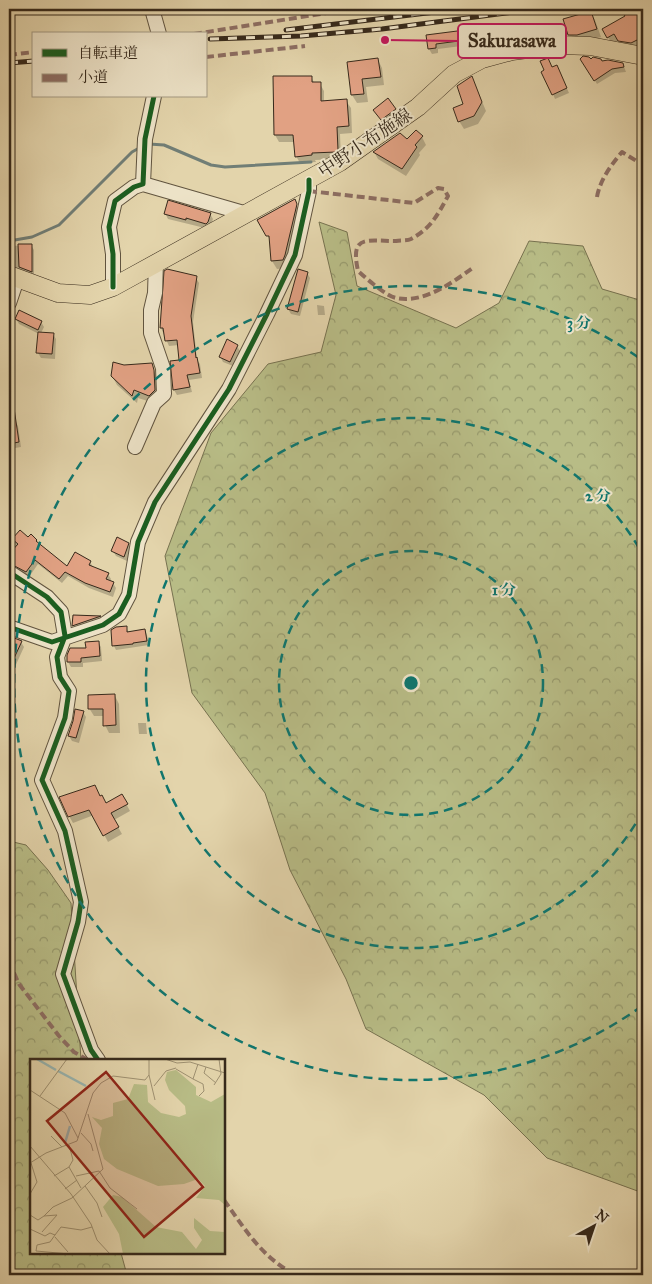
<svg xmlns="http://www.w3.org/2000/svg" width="652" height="1284" font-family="'IM FELL Great Primer','Noto Serif JP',serif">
<defs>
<pattern id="forest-crowns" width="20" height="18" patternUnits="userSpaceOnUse" patternTransform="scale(1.25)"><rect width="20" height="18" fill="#b8bc86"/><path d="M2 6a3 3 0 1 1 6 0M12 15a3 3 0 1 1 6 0" fill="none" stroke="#96996d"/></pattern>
</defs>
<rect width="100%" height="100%" fill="#e3d4ab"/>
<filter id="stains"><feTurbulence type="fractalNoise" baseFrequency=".004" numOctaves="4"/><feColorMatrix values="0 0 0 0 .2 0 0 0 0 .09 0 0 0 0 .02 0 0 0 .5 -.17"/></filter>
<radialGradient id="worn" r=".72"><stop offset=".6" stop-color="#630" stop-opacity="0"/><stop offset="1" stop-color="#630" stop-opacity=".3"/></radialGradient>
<path fill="url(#forest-crowns)" stroke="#777250" d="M319 222 347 232 357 286 456 328 499 303 529 241 583 246 602 289 643 301V1193L547 1158 484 1095 366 1029 346 979 290 870 265 793 192 693 165 556 211 433 268 364 321 352 336 295Z
M9 841 26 845 48 870 71 903 81 1060H31V1253H121L127 1275H9Z"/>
<path fill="#0003" d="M637 9H643V49L641 46 635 49 623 47 619 40 612 44 603 29 626 16 625 14Z
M591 12 595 20 601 37 582 43 574 42 569 34Z
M472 30 475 35 477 44 438 49V53L432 54 429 49 427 36Z
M582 59 623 64 626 72 615 73 597 84Z
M378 60 382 68 384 85 366 87 368 102 357 103 352 95 349 63Z
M552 68 559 71 569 93 555 99 553 94Z
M311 77 315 84H320L324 91V102L346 101 351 108 352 133 340 134 341 158 340 159 315 160 316 162 300 163 296 156 295 142H279L275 135Z
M472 78 486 111 478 124 464 129 459 121Z
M388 100 398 115 385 124 378 115Z
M422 137 426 145 419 153 420 155 406 176 378 159 374 152Z
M294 201 301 213 287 268 277 269 272 261 271 242 259 220Z
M165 213 210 214 213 219 209 229 168 219Z
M31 245 34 250V276L14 269 11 264V246Z
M307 273 310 278 300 316 291 314 288 309Z
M196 278 199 283 193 322 197 360 200 364 202 378 189 380 192 392 177 395 174 390 180 361 179 345 169 346 161 328Z
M317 305 324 306 325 315H318Z
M16 319 41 322 44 327 41 333 53 334 56 339 55 359 41 358 38 353 39 334 19 324Z
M237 346 240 351 233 366 223 362 220 356Z
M151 364 158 379 159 399 154 403 138 398 137 403 117 385 112 376 124 366Z
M15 421 18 426 21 447 9 449V422Z
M20 532 28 539 36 540 39 546 68 568 75 554 90 562 93 567 108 574 111 579 110 582 113 583 116 588 113 597 89 588 68 576 62 583 38 564 29 577 17 569H9V544Z
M128 544 131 549 127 561 116 556 113 551Z
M74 616 100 617 103 621 76 630 73 626Z
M126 627 129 633 145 630 147 635 149 645 116 650 114 646Z
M9 638 21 642 24 647 9 680Z
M98 642 101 647 102 661 83 663V667H71L68 662V655L87 649Z
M115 696 119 704 120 733H109L105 725 104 716H94L89 708Z
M83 712 86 717 79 743 72 741 69 736Z
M138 723H146L147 734H139Z
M122 796 130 811 114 820 122 834 108 842 94 815 73 823 69 816 100 797 105 804Z"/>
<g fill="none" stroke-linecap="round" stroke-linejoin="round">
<path stroke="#717e76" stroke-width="3" d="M149 144 164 145 211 165 225 167 311 162
M9 241 32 237 59 225 132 152 141 147"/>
</g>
<path fill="#e1a183" stroke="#36291b" d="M633 9H643V45L639 44 637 40 631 43 618 41 614 34 607 38 602 29 625 16 623 13Z
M591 11 597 29 577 35H568L563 19Z
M473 29 474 39 436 44V48L428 49 426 35Z
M583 56 589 57 591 59 593 57 601 59 602 61 608 60 623 63 624 67 612 69 594 81 580 59Z
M378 58 381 77 362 79 364 94 351 95 347 62Z
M548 58 552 67 557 65 567 88 552 95 541 72 544 70 540 61Z
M273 76H312V82H321V101L347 99 349 126 337 127 338 150 336 152 312 153V155L295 157 293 135H274Z
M472 76 482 102 474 116 458 122 453 108 463 104 457 86Z
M388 98 396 109 381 120 373 110Z
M416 130 423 136 415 145 417 147 402 169 373 152 400 133 407 139Z
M295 199 297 204 285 255 283 260 271 261 269 236H266L257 220Z
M168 200 211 213 208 222 206 224 186 218V220L164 214Z
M18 244H32V272L19 267Z
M167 269 197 276 191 316 196 358 197 357 200 373 187 375 190 387 173 390 170 361 179 360 177 340 165 341 163 328H160L164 271Z
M298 269 308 272 298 312 287 309Z
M19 310 42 321 38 330 15 319Z
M38 332 54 333 52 354 36 353Z
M227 339 238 345 230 362 219 357Z
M113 362 124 365 152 363 154 370 155 390 149 396 134 390 132 396 111 376Z
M14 408 19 442 9 444V409Z
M20 530 28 537 31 534 37 540 36 541 67 566 75 552 91 561 89 565 109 573 106 579 114 582 110 592 85 583 65 572 59 579 35 560 26 572 9 563V554L18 544 12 539Z
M117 537 129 543 124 557 111 551Z
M73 615 101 616 72 626Z
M127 626V632L145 629 147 641 133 643V644L112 646 111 630 116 627Z
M9 636 22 641 9 669Z
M99 641 100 656 81 658V662H67V655L70 648H86L85 642Z
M115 694 116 725 103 726V709H88V695Z
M75 709 84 711 76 738 68 736 73 721Z
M95 785 100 796 102 795 106 803 122 794 128 804 111 813 119 827 103 836 89 810 68 817 59 797Z"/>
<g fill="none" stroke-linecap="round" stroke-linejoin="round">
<g stroke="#61543f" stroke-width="16">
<path id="minor" d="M152 9 159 34
M143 184 247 214
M113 287V254L109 227 115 201 134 187 143 184 145 139 154 96
M9 303 17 279
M135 447 154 403 164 394 163 368 151 333V310L155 293 156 262
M9 572 47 597 61 612 65 636 57 657 60 677 69 691 65 718 42 780 65 831 81 902 78 922 63 974 91 1050 98 1060
M9 627 52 642 103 625 119 614 129 595 138 542 155 502 229 389 267 314 295 255 309 191V180"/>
</g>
<g stroke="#36291b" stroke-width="19">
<path id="major" d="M9 275 58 293 90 295 113 287 340 162 418 107 454 74 482 59 512 51 559 45 590 46 643 56"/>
</g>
<use href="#minor" stroke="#ede3c8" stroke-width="14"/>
<use href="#major" stroke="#e3d4ab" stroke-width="18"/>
<g stroke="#36291b" stroke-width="5">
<path id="rail" d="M286 30 460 9
M210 39 301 36 382 29 537 9
M9 63 34 61"/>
</g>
<use href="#rail" stroke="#ede3c8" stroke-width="3" stroke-dasharray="9" stroke-linecap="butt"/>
<path stroke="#8d6e63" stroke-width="4" stroke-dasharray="8 4" stroke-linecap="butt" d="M194 34 352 9
M9 55 34 52
M206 57 305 46
M309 191 414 203 438 188 444 189 448 196C437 216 431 228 411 239 407 241 401 240 396 241 366 241 350 234 358 271 367 279 386 296 396 298 424 304 453 282 474 267
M597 197C600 180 611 165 622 152L643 165
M9 962 19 984 59 1036 74 1052 88 1060
M224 1200C245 1229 262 1258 296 1275"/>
<g stroke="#ede3c8" stroke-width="8">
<path id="cycleway" d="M113 287V254L109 227 115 201 134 187 143 184 145 139 154 96
M9 572 47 597 61 612 65 636 57 657 60 677 69 691 65 718 42 780 65 831 81 902 78 922 63 974 91 1050 98 1060
M9 627 52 642 103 625 119 614 129 595 138 542 155 502 229 389 267 314 295 255 309 191V180"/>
</g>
<use href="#cycleway" stroke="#1b5e20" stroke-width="5"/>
</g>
<g fill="none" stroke="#0f766e" stroke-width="2.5" stroke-dasharray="9 6">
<circle cx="411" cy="683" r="132"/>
<path d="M643 811A265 265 0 1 1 643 555"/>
<path d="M642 1006A397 397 0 1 1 642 360"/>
</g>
<g text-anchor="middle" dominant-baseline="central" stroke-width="4" stroke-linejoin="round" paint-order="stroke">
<g font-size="18" fill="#36291b" stroke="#ede3c8">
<text transform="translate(365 143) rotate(-34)">中野小布施線</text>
</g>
</g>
<g transform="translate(30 1059)">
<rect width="195" height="195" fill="#e3d4ab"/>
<path d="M146 11 166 28V36L181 43 195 35V146L189 141 166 139 175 127 168 120 154 125 128 127 87 110 74 100 69 85 72 69 62 58 71 61 83 57V44L98 40 104 25 117 26 118 43 131 54 149 58 156 55 155 47 139 31 135 21 137 13ZM83 136 92 138 126 168 152 173 166 190 172 181 164 169V159L180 172 195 173V195H93L89 175 73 148Z" fill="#b8bc86"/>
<path fill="none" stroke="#98b6b2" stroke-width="2.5" d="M7 0 26 11M28 12 56 27M35 84 40 67"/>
<path fill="none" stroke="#9e9071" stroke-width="1" d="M135 0 147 4 160 3 195 14M176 8 174 14 186 24M146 10 163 20 168 5M119 16 125 41M163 20 173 25 174 32 169 37M184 26 191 15 189 0M124 27 136 12 146 9M0 31 35 54 48 79M10 37 37 0M51 74 61 85 63 92M21 77 32 88M39 86 43 101 39 108 51 129M0 87 41 135 61 165 67 181 80 195M0 104 16 94 47 82 63 34 71 24 83 17 115 21 119 16V0M24 117 39 108M46 117 69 112 80 129 107 150M55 127 67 144 72 158M35 130 47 121M0 135 7 123 1 104M0 156 8 161 14 157M0 170 15 177 20 174 25 176 20 183 7 186 6 192 39 195M12 173 27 156 14 157 23 148 42 139 73 110 58 55M25 176 31 168 51 171 62 168M25 178 38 193"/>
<path fill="#8f2418" fill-opacity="0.15" stroke="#8f2418" stroke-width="2.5" d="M76 13 173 128 114 178 17 62Z"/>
<rect width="195" height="195" fill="none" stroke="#36291b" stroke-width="2.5"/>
</g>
<circle cx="411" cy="683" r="8" fill="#0f766e" stroke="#ede3c8" stroke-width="2.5"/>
<g font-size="15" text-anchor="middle" font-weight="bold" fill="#0f766e" stroke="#ede3c8" stroke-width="4" stroke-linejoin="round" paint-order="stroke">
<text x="579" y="328">3 分</text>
<text x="598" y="501">2 分</text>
<text x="504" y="595">1 分</text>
</g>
<path fill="none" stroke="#c2185b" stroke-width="2" d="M385 40L458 41"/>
<circle fill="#c2185b" stroke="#ede3c8" stroke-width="2" cx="385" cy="40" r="5"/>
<rect fill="#ede3c8" stroke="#c2185b" stroke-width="2" x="458" y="24" width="108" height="34" rx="5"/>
<g font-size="19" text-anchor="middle" font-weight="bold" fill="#36291b">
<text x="512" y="47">Sakurasawa</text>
</g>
<rect width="652" height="1284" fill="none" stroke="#e3d4ab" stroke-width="30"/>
<rect x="10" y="10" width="632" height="1264" fill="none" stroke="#36291b" stroke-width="2.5"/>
<rect x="15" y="15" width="622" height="1254" fill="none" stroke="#36291b"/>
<rect x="32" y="32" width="175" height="65" fill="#ede3c8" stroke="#a49983"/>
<rect x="42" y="49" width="25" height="8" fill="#1b5e20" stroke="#a49983"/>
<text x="78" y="58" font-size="15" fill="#36291b">自転車道</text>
<rect x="42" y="74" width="25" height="8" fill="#8d6e63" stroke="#a49983"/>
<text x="78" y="82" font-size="15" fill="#36291b">小道</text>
<g transform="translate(594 1226) rotate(40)" stroke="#ede3c8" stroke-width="4" paint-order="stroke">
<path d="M0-4L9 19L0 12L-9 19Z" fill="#36291b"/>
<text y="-8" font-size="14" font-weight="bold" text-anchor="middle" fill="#36291b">N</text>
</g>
<rect width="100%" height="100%" filter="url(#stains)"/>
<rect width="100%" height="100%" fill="url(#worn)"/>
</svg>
